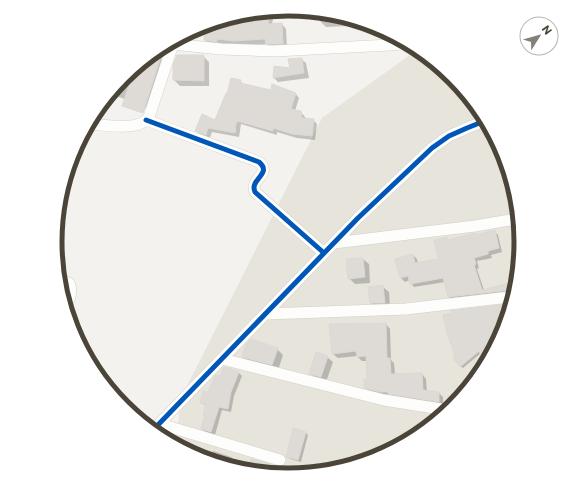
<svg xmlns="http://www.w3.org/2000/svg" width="575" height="484" font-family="Commissioner,sans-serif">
<rect width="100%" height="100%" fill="#f4f2ee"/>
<path fill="#e7e4dc" d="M414 52 452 77 503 153 520 242 503 331 452 407 376 457 287 475 198 457 176 442 181 398 322 118Z"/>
<path fill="#0003" d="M274 12 272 25 282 24 286 29 287 48H271L267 44 239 46 210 45 205 40 236 19Z
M320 15 349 21V26L326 27 320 21Z
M376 27H377L385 32H381Z
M154 56 161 58 166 64 151 110 112 94 121 80 131 84 135 69Z
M203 56 209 62V86H180L174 80Z
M301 59 306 63 309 78 278 82 274 78 291 70Z
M240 81 244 85 272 91 295 93 299 98 295 111 301 112 305 117 306 119 313 120 317 124 315 140 297 138 277 132V135L241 124 239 137 212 132 210 138 200 135 196 130 216 121 228 95Z
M494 231 498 235 502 252 491 255 492 258 477 261 479 268 477 269 484 290 512 283 510 294 453 301 449 297 445 282 414 287 411 283 410 280 405 282 401 278 413 255 417 259 418 264 439 260 446 239 449 241 477 236Z
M363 259 369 264 370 283 355 284 349 278Z
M383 287 389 292 390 308 376 309 371 303Z
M508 305 503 331 481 353 463 368 460 366 456 356 453 312Z
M386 324 390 329 391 360 394 363 395 375 422 374 426 379 427 392 439 393 443 397V406L370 392 365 387 368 381V361H362L357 356 338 358 333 354Z
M277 349 283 355 278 370 249 362 243 357Z
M327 357 333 362 326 382 316 379 310 373Z
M225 368 239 373 242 376 234 396 231 412 222 410 215 435 205 432 202 429 205 416 204 414 206 406 201 402 220 378Z
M305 432 308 435 301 462 290 459 287 457Z
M213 451 231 457 238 463 237 465 210 460Z
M252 460 283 469 287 472 286 475 251 468Z"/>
<path fill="#dedbd6" stroke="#dcd9d4" d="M269 13 268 24 282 23 283 44H266L265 39 233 41 217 39V42L204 40 205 25Z
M163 50 143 113 122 106 134 70Z
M177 55H204V81L173 80V65Z
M302 58 304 73 273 78 274 66 290 68 288 59Z
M231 78 241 80 240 83 271 90 272 84 296 93 291 109 301 111 302 118 314 119 312 136 292 134 273 128V131L237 121 235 128 236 129 235 133 208 128 206 135 195 131 202 114 215 120 226 93 227 94Z
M495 230 499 248 488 251V254L474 258 476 264 474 265 482 290 513 282 511 290 448 297 443 278 410 284 408 276 400 278 395 259 413 254 415 263 438 259 434 240 447 237V240L476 233V235Z
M363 258 365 277 348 279 346 259Z
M383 285 385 303H370L368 287Z
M508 304 503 331 483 361 479 351 460 367 453 358 455 356 447 333 443 315 452 313 451 311Z
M386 323 387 358H390L391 374 422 373 423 390 439 392V402L388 394V392H380L364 388V379L367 380 366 356 357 357 356 351 332 354 329 324Z
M251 339 278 348 272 365 242 357 246 344Z
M316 352 328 356 321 377 309 374Z
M224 367 239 372 231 392 228 409 219 407 211 432 201 429 205 415H203L206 404 200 403 203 391 208 392 215 376 216 375 220 376Z
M293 428 306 432 298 460 286 457Z
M251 459 283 468 281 474 249 467Z"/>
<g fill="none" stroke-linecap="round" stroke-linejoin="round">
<g stroke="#d2d0cb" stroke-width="12">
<path id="minor" d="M172 44 221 49 274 51 390 45 402 44
M146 120 259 162C273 174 249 179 255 192L324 253
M91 124C103 125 125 128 136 125 141 124 146 121 149 117L173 44
M334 243 475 226 516 219
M62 281 69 283C73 290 69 299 67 307
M266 314 406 309 510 297
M222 359 384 400 447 410
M160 424 280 460
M155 428 358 218 432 148 449 136 467 128 482 122"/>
</g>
<use href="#minor" stroke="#fdfdfc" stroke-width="11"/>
<g stroke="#fff" stroke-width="8">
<path id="cycleway" d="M146 120 259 162C273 174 249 179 255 192L324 253
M155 428 358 218 432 148 449 136 467 128 482 122"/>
</g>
<use href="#cycleway" stroke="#0057b8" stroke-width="5"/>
</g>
<path d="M0 0H575V484H0ZM62 242a226 226 0 1 1 452 0a226 226 0 1 1-452 0Z" fill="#fff" fill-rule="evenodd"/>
<path fill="none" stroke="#4b4439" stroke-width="5" d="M62 242a226 226 0 1 1 452 0a226 226 0 1 1-452 0Z"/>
<g transform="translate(539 36) rotate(53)"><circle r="19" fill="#ffffff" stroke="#b7b4b0"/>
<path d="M0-3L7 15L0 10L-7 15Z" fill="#868178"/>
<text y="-6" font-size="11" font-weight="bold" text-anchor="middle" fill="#4b4439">N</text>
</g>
</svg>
